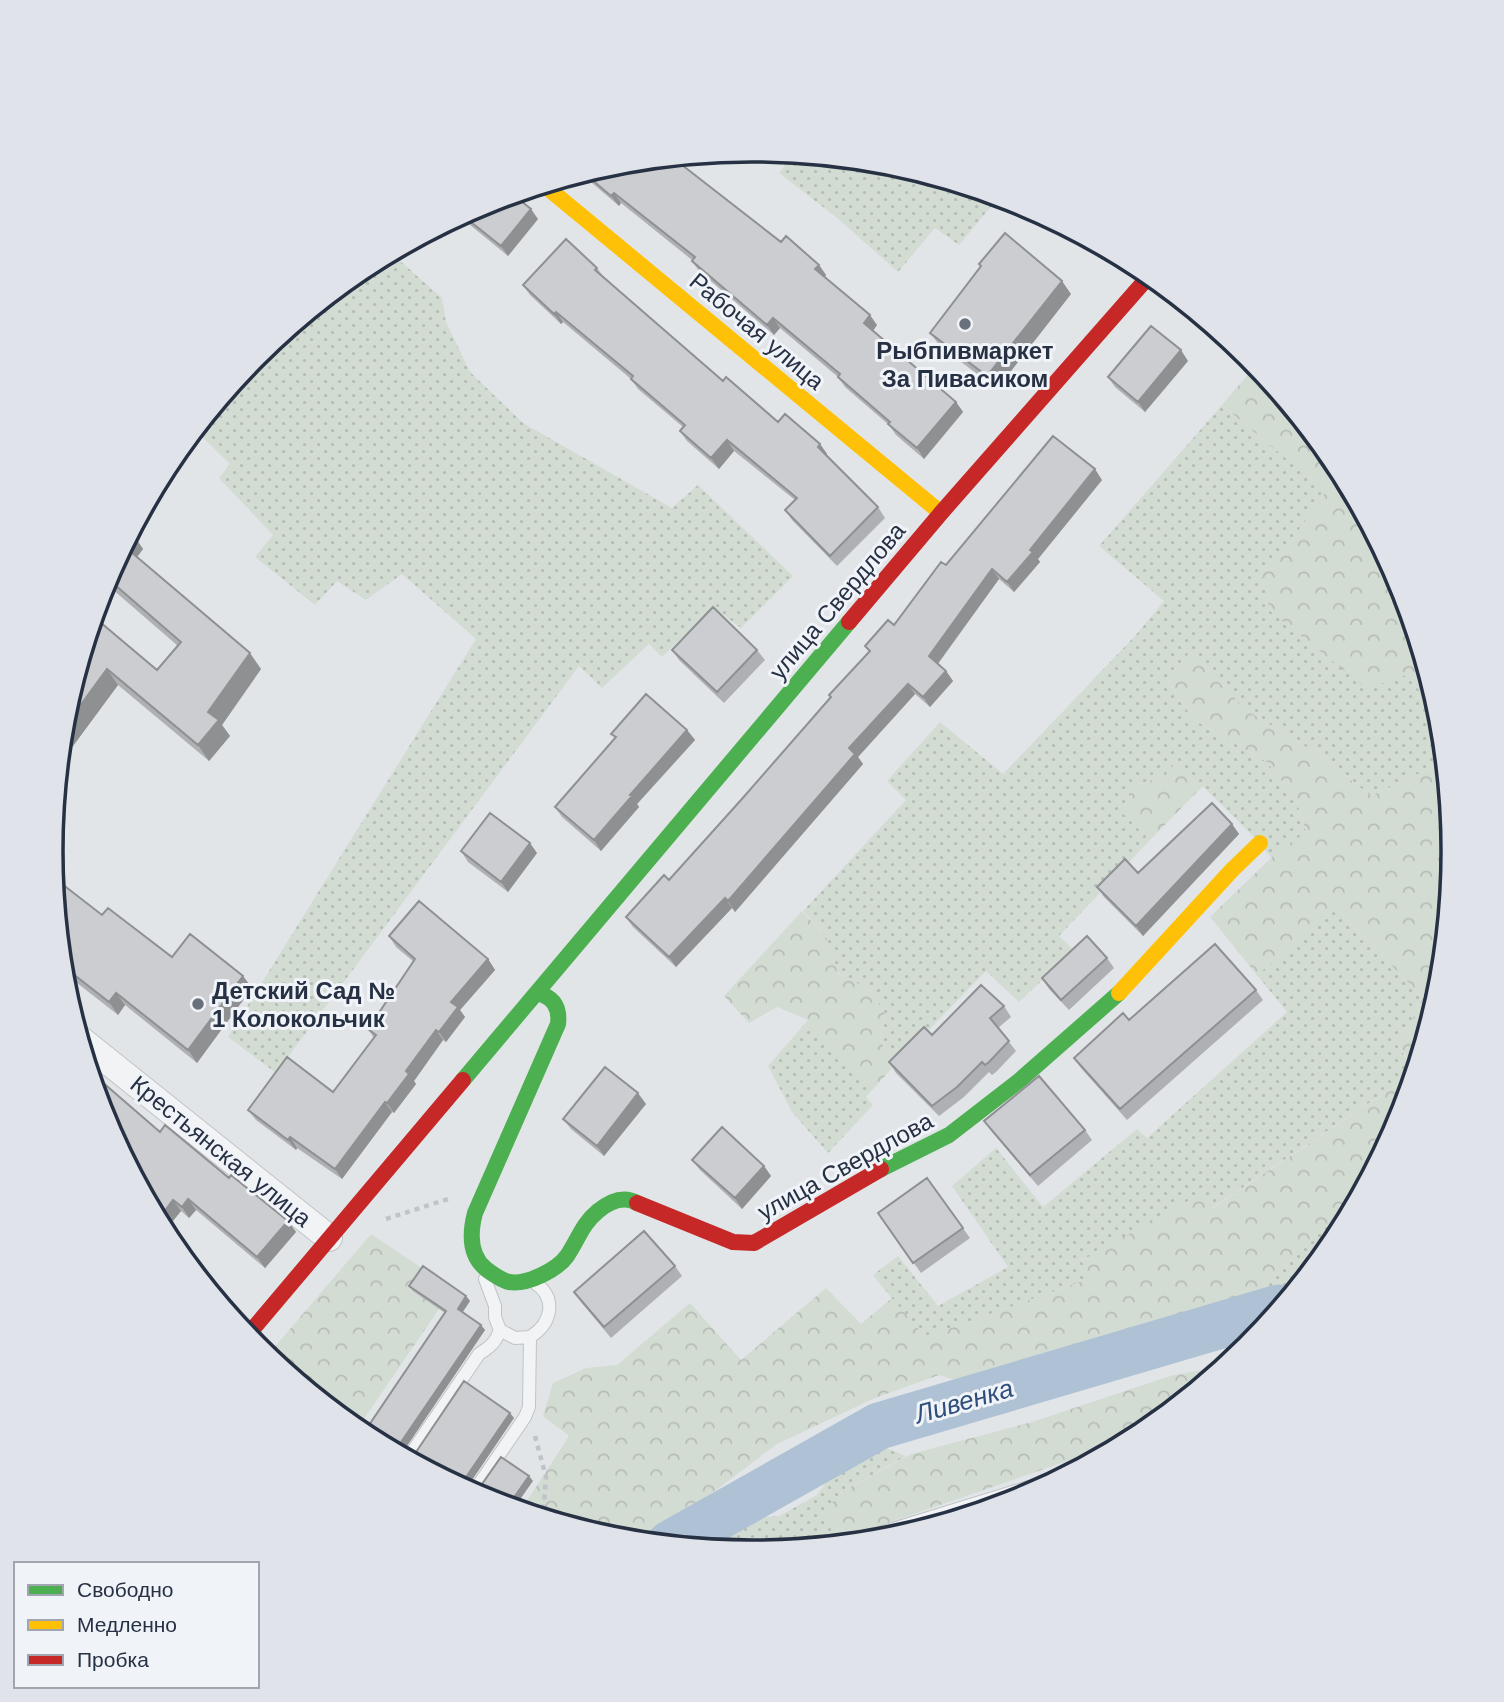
<svg xmlns="http://www.w3.org/2000/svg" width="1504" height="1702" font-family="Arial,sans-serif">
<defs>
<pattern id="grass-dots" width="8" height="8" patternUnits="userSpaceOnUse" patternTransform="scale(1.75)"><rect width="8" height="8" fill="#d3dcd3"/><path d="M2 2h.1M6 6h.1" fill="none" stroke="#b5bdb6" stroke-width="1.8" stroke-linecap="round"/></pattern>
<pattern id="forest-crowns" width="20" height="18" patternUnits="userSpaceOnUse" patternTransform="scale(1.75)"><rect width="20" height="18" fill="#d3dcd3"/><path d="M2 6a3 3 0 1 1 6 0M12 15a3 3 0 1 1 6 0" fill="none" stroke="#b5bdb6"/></pattern>
</defs>
<rect width="100%" height="100%" fill="#e2e5e8"/>
<path fill="url(#grass-dots)" d="M794 154 889 163 999 197 959 245 935 228 898 272 836 217 779 173Z
M391 253 442 298 446 322 470 372 523 423 672 508 698 485 793 576 741 628 713 607 662 657 649 644 602 688 579 666 276 1073 228 1037 476 639 402 574 366 600 337 581 315 605 255 557 273 535 219 478 230 464 195 430 256 355 363 268Z
M1222 405 1327 492 1298 531 1406 675 1440 714 1444 762 1371 796 1316 753 1246 710 1190 652 1167 679 1193 719 1267 762 1296 799 1306 833 1271 858 1260 843 1177 761 1165 776 1139 784 1120 810 1150 840 1059 936 1074 950 1019 1002 986 971 896 1064 880 1041 885 1014 870 990 838 973 826 937 803 911 906 800 887 781 940 722 1003 774 1135 636 1164 601 1099 546Z
M1336 908 1423 998 1399 1046 1414 1073 1212 1208 1081 1260 1092 1278 924 1338 873 1275 898 1256 938 1306 1008 1267 952 1186 996 1148 1043 1207 1137 1129 1147 1138 1287 1012 1257 975Z
M808 1020 875 1087 866 1097 873 1105 828 1153 792 1112 768 1066Z
M1357 1200 1335 1241 1295 1289 1244 1309 1316 1235Z
M879 1445 906 1456 840 1493 841 1539 887 1523V1538L752 1552 694 1547 734 1520 779 1516 817 1495 837 1466 852 1453Z"/>
<path fill="url(#forest-crowns)" d="M1256 365 1335 462 1400 583 1440 714 1406 675 1367 689 1270 611 1261 571 1298 531 1326 492 1222 405Z
M1190 652 1246 710 1316 753 1371 796 1444 762 1453 851 1440 988 1415 1071 1399 1046 1423 998 1337 909 1257 975 1210 917 1271 858 1306 832 1296 799 1267 762 1193 719 1167 679Z
M1177 761 1203 786 1150 840 1119 810 1139 784 1165 776Z
M802 911 826 937 838 973 870 990 885 1014 880 1041 896 1064 875 1087 808 1020 777 1007 749 1023 724 996Z
M1414 1073 1400 1120 1357 1200 1316 1235 1244 1309 974 1386 939 1375 875 1398 777 1444 695 1506 639 1541 615 1539 521 1510 569 1436 543 1416 553 1383 586 1368 617 1365 690 1303 741 1360 826 1288 861 1324 892 1298 925 1337 1091 1278 1081 1261 1197 1196 1213 1208Z
M371 1234 426 1271 439 1309 357 1429 267 1356Z
M1226 1365 1141 1434 1132 1439 841 1539 822 1515 840 1493 911 1454 1032 1422 1170 1376Z"/>
<g fill="none" stroke-linecap="round" stroke-linejoin="round">
<path stroke="#aec1d5" stroke-width="47" d="M670 1544 879 1426 1279 1308"/>
<g stroke="#c0c3c6" stroke-width="14">
<path id="lane" d="M500 1330 515 1338 530 1337
M408 1458 479 1354C490 1347 496 1342 500 1330L495 1317V1306L485 1279
M473 1493 525 1417 529 1407 530 1337C551 1324 558 1299 535 1283"/>
</g>
<g stroke="#c0c3c6" stroke-width="28">
<path id="street" d="M80 1039 329 1238
M884 1539 1030 1494"/>
</g>
<path stroke="#c1c3c8" stroke-width="4.5" stroke-dasharray="5 5" stroke-linecap="butt" d="M386 1219 448 1199
M535 1436 546 1477 543 1517"/>
<use href="#lane" stroke="#f2f3f5" stroke-width="12"/>
<use href="#street" stroke="#f2f3f5" stroke-width="26"/>
<path stroke="#4caf50" stroke-width="16" d="M537 993C553 997 560 1007 558 1024L475 1213C470 1232 469 1255 486 1269 491 1273 503 1281 509 1282 527 1285 557 1270 567 1256 578 1240 582 1224 598 1211 609 1202 623 1195 637 1203
M463 1080 849 622
M881 1169 949 1135 1020 1080 1119 993"/>
<path stroke="#ffc107" stroke-width="16" d="M544 185 941 513
M1119 993 1232 870 1260 843"/>
<path stroke="#c62828" stroke-width="16" d="M849 622 941 513 1150 275
M637 1203 733 1242 754 1243 881 1169
M247 1336 463 1080"/>
</g>
<path fill="#afb0b4" d="M666 167 819 265 826 275 825 277 877 325 873 331 956 402 963 412 924 459 896 435 889 425 845 387 838 377 780 328 774 335 699 271 692 261V260L621 203 619 206 592 183 584 173Z
M484 203 538 219 508 256 459 216Z
M597 268 603 276 723 381 778 422 820 444 827 454 826 455 878 507 885 518 837 566 792 520 785 510 795 500 734 451 719 469 687 441 680 431 683 427 638 389 631 379 563 322 561 324 530 295 523 285Z
M1071 294 997 389 940 346 930 333Z
M1188 361 1145 412 1115 387 1108 377Z
M1102 480 1038 559 1040 562 1014 592 999 579 938 664 946 671 953 681 930 707 915 694 858 757 863 764 735 912 732 908 676 967 633 927 626 917 669 880 741 800 869 652 865 646 894 625 946 565Z
M131 532 143 549 137 557 261 669 222 725 230 736 209 761 118 685 59 765 64 714 94 617 157 670 178 646 104 582Z
M672 650H757L765 660 724 703 679 660Z
M687 730 695 740 637 804 639 807 601 851 562 817 555 807 615 738 611 734Z
M1232 824 1239 834 1143 936 1104 897 1097 887 1138 873Z
M461 851 537 853 508 892 468 862Z
M53 877 102 915 172 957 243 976 252 988 197 1063 125 1005 118 1015 72 979 63 966 65 964 62 962Z
M389 936 488 959 495 970 460 1010 465 1017 446 1042 443 1040 414 1081 416 1084 394 1113 392 1112 342 1179 297 1148 296 1150 256 1120 248 1110 333 1092 374 1038 368 1029 414 962 396 947Z
M1107 958 1114 968 1069 1010 1049 989 1042 978Z
M1256 990 1263 1000 1127 1120 1081 1068 1074 1058 1129 1020Z
M1004 1006 1011 1017 998 1028 1016 1051 996 1072 992 1075 989 1072 964 1097 939 1116 896 1073 889 1062 932 1035Z
M646 1104 604 1156 571 1129 563 1119Z
M104 1119 160 1132 229 1178 288 1221 296 1232 265 1268 196 1210 189 1218 181 1211 164 1232Z
M984 1121 1085 1130 1092 1140 1038 1186 992 1132Z
M692 1160 764 1166 771 1176 742 1209 700 1170Z
M927 1178 970 1238 921 1273 878 1213Z
M675 1266 682 1276 611 1338 581 1302 574 1292Z
M409 1286 466 1296 470 1301 463 1312 481 1325 485 1330 401 1453 363 1434 445 1313 413 1291Z"/>
<path fill="#8e9092" d="M614 193 621 203 619 206 611 196Z
M531 209 538 219 508 256 501 246Z
M819 265 826 275 822 280 815 269Z
M1062 281 1071 294 997 389 987 376Z
M556 312 563 322 561 324 554 314Z
M870 315 877 325 871 333 864 323Z
M773 318 780 328 774 335 767 325Z
M1181 350 1188 361 1145 412 1138 402Z
M956 402 963 412 924 459 917 448Z
M727 440 734 451 719 469 711 458Z
M820 444 827 454 825 457 818 447Z
M1095 469 1102 480 1038 559 1040 562 1014 592 1007 582 1030 550Z
M132 533 143 549 134 561 124 546Z
M992 569 999 579 936 666 929 656Z
M250 653 261 669 222 725 230 736 209 761 198 745 208 712Z
M107 669 118 685 59 765 63 729Z
M946 671 953 681 930 707 923 697Z
M908 684 915 694 858 757 863 764 735 912 728 901 849 748Z
M687 730 695 740 637 804 639 807 601 851 594 840 630 795Z
M1232 824 1239 834 1143 936 1136 926Z
M530 843 537 853 508 892 501 882Z
M725 898 732 908 676 967 669 957Z
M488 959 495 970 460 1010 465 1017 446 1042 439 1032 451 1002Z
M243 976 252 988 197 1063 188 1050Z
M116 993 125 1005 118 1015 109 1002Z
M436 1030 443 1040 414 1081 416 1084 394 1113 387 1103 406 1071Z
M638 1093 646 1104 604 1156 597 1146Z
M385 1102 392 1112 342 1179 335 1169Z
M290 1137 297 1148 296 1150 288 1140Z
M764 1166 771 1176 742 1209 735 1198Z
M188 1199 196 1210 189 1218 182 1207Z
M173 1200 181 1211 164 1232 158 1220Z
M288 1221 296 1232 265 1268 257 1257Z
M466 1296 470 1301 461 1314 458 1309Z
M481 1325 485 1330 401 1455 397 1453V1448Z
M510 1413 514 1418 466 1489 462 1487V1483Z
M529 1476 533 1481 514 1508 508 1506Z"/>
<path fill="#cbcdd1" stroke="#8e9092" stroke-width="2" d="M673 158 781 242 786 236 819 265 815 269 870 315 864 323 956 402 917 448 888 424 890 422 838 377 840 374 773 318 767 325 692 261 695 257 614 193 611 196 584 173 616 163 657 159 666 167Z
M512 194 531 209 501 246 462 215 484 203Z
M1005 233 1062 281 987 376 930 333 981 266 979 264Z
M566 239 597 268 595 270 723 381 726 377 778 422 785 414 820 444 818 447 878 507 830 556 785 510 797 498 727 440 711 458 680 431 685 425 631 379 633 376 556 312 554 314 523 285Z
M1151 326 1181 350 1138 402 1108 377Z
M1053 436 1095 469 1030 550 1033 552 1007 582 992 569 929 656 946 671 923 697 908 684 849 748 855 754 728 901 725 898 669 957 626 917 664 875 669 880 741 800 831 697 829 695 870 651 865 646 888 620 894 625 941 562 946 565Z
M124 546 250 653 208 712 219 720 198 745 107 669 63 729 64 714 94 617 157 670 181 642 107 578Z
M713 607 757 650 717 692 672 650Z
M646 694 687 730 630 795 632 796 594 840 555 807 616 737 611 734Z
M1212 803 1232 824 1136 926 1097 887 1125 859 1138 873Z
M490 813 530 843 501 882 461 851Z
M53 877 102 915 108 908 172 957 190 934 243 976 188 1050 116 993 109 1002 63 966 67 961 61 956Z
M419 901 488 959 451 1002 458 1007 439 1032 436 1030 406 1071 409 1074 387 1103 385 1102 335 1169 290 1137 288 1140 248 1110 287 1057 333 1092 376 1035 368 1029 415 959 389 936Z
M1087 936 1107 958 1061 1000 1042 978Z
M1215 944 1256 990 1120 1109 1074 1058 1123 1013 1129 1020Z
M981 985 1004 1006 990 1018 1009 1041 989 1062 985 1065 982 1062 957 1087 932 1106 889 1062 924 1027 932 1035Z
M605 1067 638 1093 597 1146 563 1119Z
M1039 1076 1085 1130 1030 1175 984 1121Z
M92 1081 98 1085 101 1081 160 1132 165 1125 229 1178 231 1175 288 1221 257 1257 188 1199 182 1207 173 1200 158 1220 104 1119Z
M722 1127 764 1166 735 1198 692 1160Z
M927 1178 963 1228 913 1263 878 1213Z
M644 1231 675 1266 604 1327 574 1292Z
M423 1266 466 1296 458 1309 481 1325 397 1448V1453L363 1434 446 1311 409 1286Z
M464 1381 510 1413 462 1483V1487L409 1459 412 1458Z
M501 1457 529 1476 508 1506 483 1499 475 1494Z"/>
<g fill="#68707d" stroke="#f0f3f8" stroke-width="2.5">
<circle cx="965" cy="324" r="7"/>
<circle cx="198" cy="1004" r="7"/>
</g>
<g text-anchor="middle" dominant-baseline="central" stroke-width="6" stroke-linejoin="round" paint-order="stroke">
<g font-size="24" fill="#273144" stroke="#f0f3f8">
<text transform="translate(757 331) rotate(40)">Рабочая улица</text>
<text transform="translate(837 601) rotate(-50)">улица Свердлова</text>
<text transform="translate(221 1151) rotate(39)">Крестьянская улица</text>
<text transform="translate(845 1166) rotate(-29)">улица Свердлова</text>
</g>
<g font-size="24" font-weight="bold" fill="#273144" stroke="#f0f3f8">
<text x="965" y="350">Рыбпивмаркет<tspan x="965" dy="28">За Пивасиком</tspan></text>
<text x="212" y="990" text-anchor="start">Детский Сад №<tspan x="212" dy="28">1 Колокольчик</tspan></text>
</g>
<g font-size="26" font-style="italic" fill="#2e4f7b" stroke="#f0f3f8">
<text transform="translate(964 1401) rotate(-16)">Ливенка</text>
</g>
</g>
<path d="M0 0H1504V1702H0ZM63 851a689 689 0 1 1 1378 0a689 689 0 1 1-1378 0Z" fill="#e0e3ea" fill-rule="evenodd"/>
<path fill="none" stroke="#273144" stroke-width="3.5" d="M63 851a689 689 0 1 1 1378 0a689 689 0 1 1-1378 0Z"/>
<rect x="14" y="1562" width="245" height="126" fill="#f0f3f8" stroke="#a0a5b0" stroke-width="2"/>
<rect x="28" y="1585" width="35" height="10" fill="#4caf50" stroke="#a0a5b0" stroke-width="2"/>
<text x="77" y="1597" font-size="21" fill="#273144">Свободно</text>
<rect x="28" y="1620" width="35" height="10" fill="#ffc107" stroke="#a0a5b0" stroke-width="2"/>
<text x="77" y="1632" font-size="21" fill="#273144">Медленно</text>
<rect x="28" y="1655" width="35" height="10" fill="#c62828" stroke="#a0a5b0" stroke-width="2"/>
<text x="77" y="1667" font-size="21" fill="#273144">Пробка</text>
</svg>
